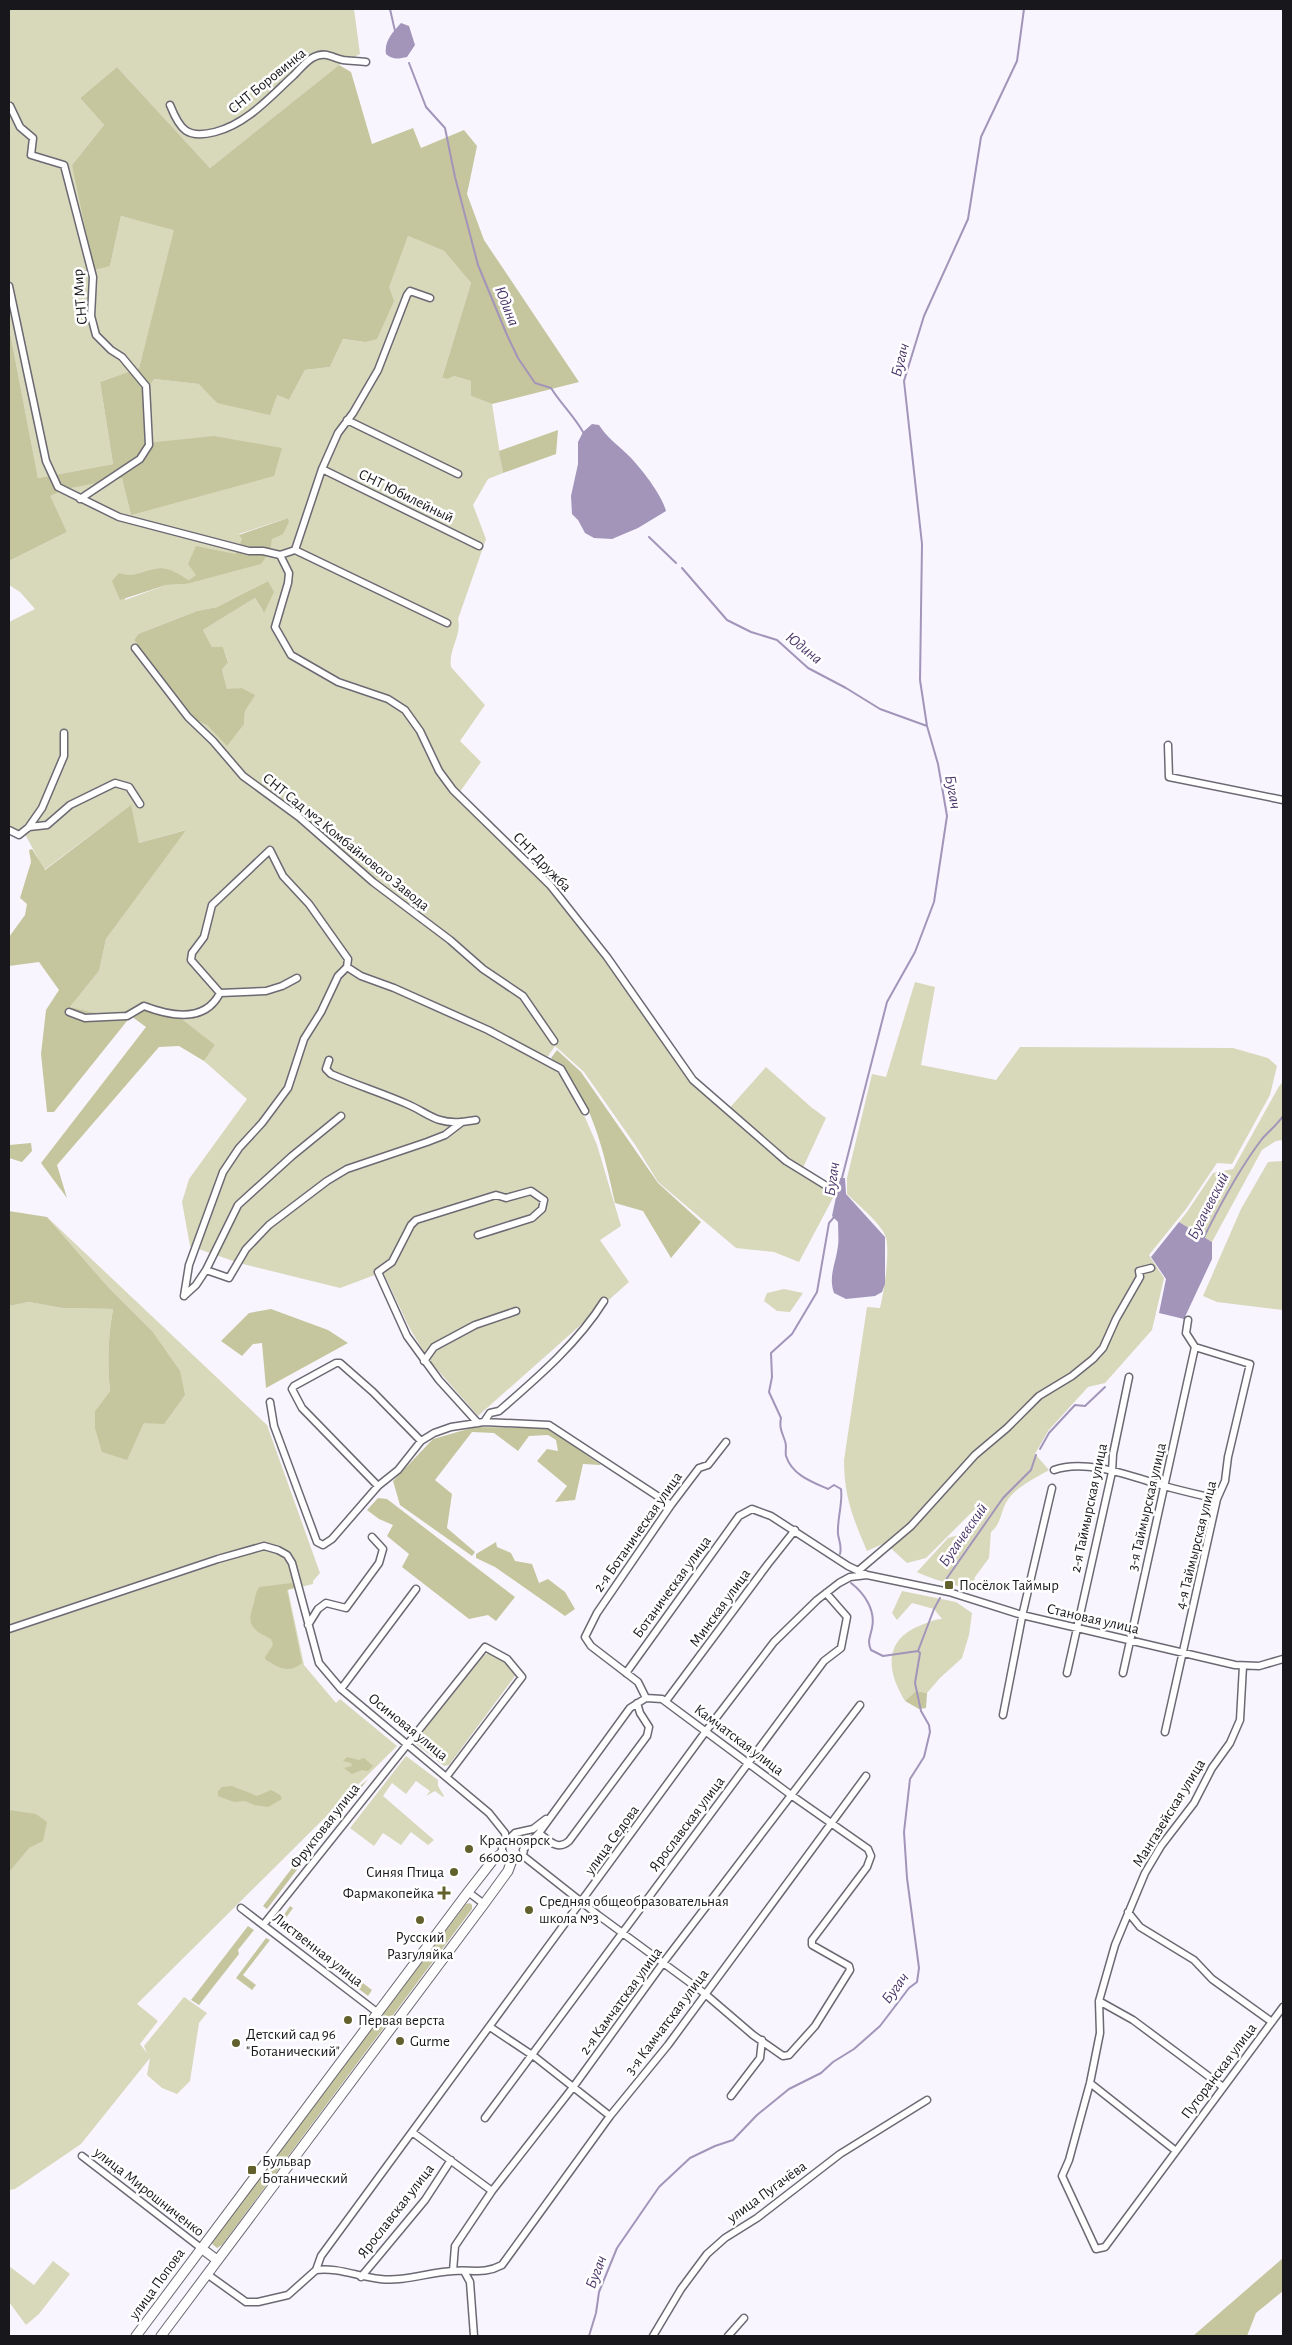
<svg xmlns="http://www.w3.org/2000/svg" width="1292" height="2345" font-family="'Alegreya Sans',sans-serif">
<rect width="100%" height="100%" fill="#f8f5ff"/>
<path fill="#d8d8bb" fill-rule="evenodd" d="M9 9H354L360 54 339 65 210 168 117 67 80 98 104 125 72 165 110 266 121 216 175 229 139 368 100 382 113 464 38 478 9 327Z
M408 236 444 251 471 283 442 378 448 379 454 376 471 381V396L492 404 503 473 488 479 473 505 486 539 458 619C462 636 448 650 451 667L485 705 460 741 481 762 457 796 548 886 604 955 692 1082 726 1112 766 1067 811 1107 826 1118 801 1172 832 1192 834 1196 799 1262 774 1252 736 1248 658 1182 636 1146 584 1072 555 1046 544 1062 558 1070 584 1115 597 1145 621 1226 600 1240 629 1282 478 1416 428 1359 409 1327 383 1272 340 1288 239 1263 190 1246 182 1202 189 1179 247 1099 204 1061 215 1045 128 1012 103 1015 70 1007 99 971 106 939 185 830 139 843 130 806 44 870 25 834 9 826V622L35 609 20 592 9 585V561L67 532 49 496 66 489 122 477 131 515 147 443 144 396 154 379 200 384 217 403 277 395 289 400 305 370 330 367 343 339 365 342ZM288 518 272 539 271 549 186 584 166 585 125 600 130 577C155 569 167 565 189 580L235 554 242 539 239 534ZM268 581 263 612 255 598 203 630 212 647H223L228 661 222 670 227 690 242 688 254 695 245 711 244 724 208 726 196 720 134 640 138 634 197 611 217 607Z
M915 982 935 987 921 1065 996 1080 1020 1047 1233 1048 1268 1058 1277 1066 1270 1095 1232 1164 1217 1163 1186 1209 1149 1255 1164 1278 1152 1330 1105 1383 1088 1387 1048 1431 1035 1454 1049 1470C1034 1479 1017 1486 1007 1501 1000 1512 1002 1523 991 1532L989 1558 975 1577 972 1588C963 1589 926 1577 917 1572L948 1538 962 1534 972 1523 975 1509 926 1558 907 1563 885 1543 867 1551C853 1518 844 1497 844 1460L867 1307 880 1308C884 1292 890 1253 886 1238 883 1225 857 1204 847 1194V1178L872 1074 886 1077Z
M1283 1081V1140L1276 1141 1262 1150 1212 1242 1179 1222 1187 1212 1213 1173 1233 1169 1278 1088Z
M1283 1161V1310L1217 1302 1203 1296 1241 1209 1268 1162Z
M47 1217 267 1425 320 1573 313 1581V1584L288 1590 304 1665 336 1703 340 1699 397 1746 137 2004 158 2021 140 2044 147 2053 144 2046 184 1997 207 2013 199 2023 190 2081 177 2094 162 2088 147 2075 150 2058 81 2144 15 2189 9 2190V1306L29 1302 62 1308 113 1309C108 1337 107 1362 110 1391L95 1411 127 1459 144 1423 152 1331 109 1288Z
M784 1289 803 1293 790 1312 777 1311 764 1301 767 1293Z
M902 1591 956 1602 972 1613 969 1635 962 1658 940 1678 927 1693 916 1691 905 1701C887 1672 883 1641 919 1626 927 1623 934 1619 942 1619L934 1609 912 1603 897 1620 892 1613Z
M488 1653C499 1657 513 1664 515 1676L449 1765 444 1766 415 1743 416 1739 482 1656Z
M406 1756 438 1780V1786L444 1796 443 1797 435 1791 426 1796 430 1791 416 1781 406 1794 392 1783 383 1796 434 1840 428 1845 411 1832 401 1845 383 1833 374 1846 350 1828Z
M53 2261 70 2274 39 2314 26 2325 9 2302V2266L34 2285Z"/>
<path fill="#c5c69d" d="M339 65 351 72 372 144 413 128 421 148 464 130 477 146 467 194 484 240 579 382 492 404 471 396V381L454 376 448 379 442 378 471 283 444 251 408 236 389 287 394 301 377 339 365 342 343 339 330 367 305 370 289 400 277 395 270 415 217 403 199 384 154 379 144 396 147 443 214 436 282 448 274 476 131 515 122 478 66 489 50 496 67 532 9 561V327L38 478 113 464 100 382 139 368 174 230 121 216 110 266 94 270 72 165 104 125 80 98 117 67 210 168Z
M558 430 556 454 503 473 499 451Z
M288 518 289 522 283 534 272 539 271 549 261 564 186 584 166 585 120 600 112 581 119 573C135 578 139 572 155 569 166 566 180 574 189 580L196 575 188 564 196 546 235 554 242 539 239 535Z
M268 581 274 592 264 613 255 598 203 630 212 647H223L228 662 222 670 227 689 242 688 255 695 245 711 244 724 227 746 208 726 196 720 134 640 138 634 197 611 217 607Z
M131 805 139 843 186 830 106 939 99 971 70 1007C100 1014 116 1021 142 1001L171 1011 215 1045 204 1061 179 1046 159 1047 57 1165 67 1198 41 1163 146 1027 131 1016 54 1112H47L41 1054 46 1010 59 990 39 962 9 966V937L25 915 27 904 20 898 31 862 29 850 32 849 45 870Z
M557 1050 581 1072 658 1183 701 1222 671 1258 643 1211 615 1203C604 1153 592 1093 551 1058Z
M31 1143 32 1151 22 1162 9 1158V1145Z
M9 1211 47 1217 109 1288 152 1331 180 1371 185 1395 164 1424 144 1423 127 1460 102 1452 95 1428V1411L110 1391C107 1362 108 1337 113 1309L62 1308 29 1302 9 1306Z
M271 1309 328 1330 348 1343 266 1388 262 1343 253 1344 242 1356 221 1341 249 1313Z
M475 1427 548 1428 601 1465 583 1464 575 1500 555 1502 567 1486 537 1461 547 1449 558 1451 556 1440 548 1435 529 1436 518 1451 494 1433 472 1432 435 1480 452 1494 447 1528 475 1552 472 1556 400 1505 393 1481 433 1439Z
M378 1498 387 1499 515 1597 496 1621 488 1615 469 1619 402 1567 409 1554 387 1536 393 1525 379 1519 367 1510Z
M496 1542 497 1547 511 1553 515 1561 532 1564 539 1583 548 1579 565 1592 575 1609 565 1616 495 1567 476 1558V1554Z
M292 1583 295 1587 287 1590 302 1663C288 1674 280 1668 266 1660L265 1657 273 1645 271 1639C251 1629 246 1625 254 1603 255 1597 256 1592 259 1587Z
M916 1691 927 1693 926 1708 919 1709 905 1701Z
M347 1757 359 1760 364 1758 373 1766 368 1771 362 1770 352 1774 344 1768 352 1766 351 1763 343 1761Z
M368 1779 318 1842 315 1840 351 1794Z
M232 1786 257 1796 271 1790 280 1795 282 1799 268 1807 254 1805 245 1801 234 1802 218 1796V1791L222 1787Z
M9 1810 36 1814 47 1822 43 1841 29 1848 9 1872Z
M302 1855 306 1858 267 1909 263 1906Z
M470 1903 472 1905V1909L222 2245 217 2248 212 2244 213 2239 466 1904Z
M290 1906 293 1908 283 1922 330 1958 326 1963 277 1925Z
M248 1926 254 1930 238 1950 239 1954 199 2005 191 2000Z
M266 1938 270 1940 243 1975 256 1985 252 1990 236 1978Z
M342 1967 372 1990 368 1996 338 1973Z
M1283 2258V2291L1256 2313 1247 2336H1193Z"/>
<path fill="#a295b9" d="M401 23 409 26 415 45 407 57C398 59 393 60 386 54 384 41 393 32 401 23Z
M592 424 599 425C607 438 618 445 629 456 641 468 662 495 666 511L638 528 612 539 594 538 585 533 578 520 572 514 571 496 578 464V442L583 432Z
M840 1178H845L846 1194 885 1237V1284L882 1292 875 1296 846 1299 834 1293C828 1276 836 1263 838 1246 839 1238 838 1230 838 1222L832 1216Z
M1179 1222 1212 1242V1259L1184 1319 1159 1313 1166 1279 1151 1257Z"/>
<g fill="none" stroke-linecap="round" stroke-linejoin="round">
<path stroke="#a295b9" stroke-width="2" d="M390 9 395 31
M409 63 426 107 445 128 455 177 478 265 507 335 518 358 535 383 551 388C561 404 574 416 583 432
M649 537 676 563
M682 568 727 620 751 632 777 640 808 668 846 688 880 709 927 726
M842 1178 887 1002 915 952 934 902 947 816 938 764 927 726 920 680 922 544 904 381 924 316 968 219 981 137 1017 61 1024 9
M835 1216 829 1223 817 1292 792 1334 771 1353 772 1377 769 1392 781 1418C779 1428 782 1432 785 1441 787 1446 785 1451 786 1456 792 1475 812 1482 828 1489L834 1485 841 1489C843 1504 837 1518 838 1534 839 1541 842 1546 840 1554
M1204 1237C1221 1203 1239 1169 1262 1139 1269 1131 1277 1125 1283 1116
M1040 1449 1049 1433 1075 1405 1085 1406 1105 1387
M945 1581 1003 1498 1031 1470 1036 1455
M918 1651 934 1609 940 1598
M589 2336 596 2313 599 2292 617 2248 659 2187 690 2158 715 2146 733 2140 757 2115 789 2089 821 2073 833 2062 854 2049 880 2026 909 1988 917 1982 919 1968 907 1878 904 1832 910 1779 924 1757 930 1732 929 1725 921 1711 915 1683 920 1653 918 1651 883 1656 871 1650C867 1641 870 1638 872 1628 876 1610 864 1593 851 1583"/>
<g stroke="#6c6973" stroke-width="9">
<path id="street" d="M170 105C180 130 187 139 215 132 247 124 271 96 294 75 300 69 307 60 314 57 325 51 333 58 343 60 350 61 358 61 366 62
M9 107 10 106 20 127 33 138 31 155 64 165 93 277 91 316 96 335 111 350 122 357 146 386 149 445 140 459 80 499
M9 286 46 461 58 487 119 517 249 551H263L280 555
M347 420 458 474
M322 469 479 546
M295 550 447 623
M280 555 289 573 288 583 275 627 291 655 338 682 388 699 405 710 420 731 439 771 453 790 550 885 607 957 693 1080 786 1161 833 1190
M280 555 295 550 322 469 338 433 353 413 378 370 407 295 410 291 430 298
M135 648 188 717 213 741 243 776 299 817 373 882 450 940 483 969 523 996 554 1041
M1168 745 1169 777 1283 800
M28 828 42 808 64 756V733
M9 830 19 835 29 827 47 825 70 805 115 783 129 787 140 804
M220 993 191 960 192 953 204 937 212 905 270 850 283 876 309 904 348 959 347 967
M69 1012 85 1018 127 1016 144 1006C170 1016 205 1023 220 993L266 991 282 986 297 978
M329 1060 326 1069 331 1074C356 1085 382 1093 407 1104 428 1113 436 1124 461 1122
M206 1270 238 1205 292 1156 341 1116
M184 1296 189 1265 223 1172 239 1148 262 1123 288 1088 304 1039 321 1012 338 976 347 967 361 976 394 988 488 1030 561 1069 585 1111
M184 1296 196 1285 206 1270 229 1278 246 1249 269 1225 327 1181 347 1169 427 1142 445 1135 462 1122 476 1120
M424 1361 434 1347 475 1325 516 1311
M270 1402 274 1426 317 1542 323 1545 332 1539 378 1486 398 1470 421 1441 434 1433 451 1427 484 1422 549 1425 671 1505
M484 1422 490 1413 499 1411C537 1378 577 1344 604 1301
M478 1423 439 1380 407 1336 378 1272 392 1262 411 1225 416 1220 496 1195 506 1198 531 1191 544 1200 542 1209 532 1218 478 1235
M1054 1470C1086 1458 1133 1477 1164 1486 1182 1491 1200 1495 1217 1499
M378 1486 302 1408 292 1389 294 1386 336 1363H340L373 1392 421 1441
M858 1571 911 1526 975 1455 1007 1428 1039 1396 1072 1376 1093 1359 1103 1348 1116 1319 1140 1277 1139 1271 1151 1268
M308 1625 318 1609 326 1603 346 1608 379 1563 383 1549 372 1537
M9 1629 218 1559 264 1546 278 1550 287 1555 292 1563 319 1663 341 1689 489 1813 505 1833 506 1840
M1243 1666 1240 1720 1230 1743 1212 1768 1194 1803 1161 1846 1145 1873 1115 1945 1099 2001 1100 2033 1090 2083 1069 2160 1062 2176 1096 2249 1105 2247 1283 2007
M626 1673 739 1516 752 1509 771 1516 848 1566 867 1575 949 1592 1022 1615 1235 1665 1259 1666 1283 1659
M1067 1673 1112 1472 1113 1454 1129 1377
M1123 1673 1195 1347
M341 1689 416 1589
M646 1698 638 1682 591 1646 585 1637 597 1613 671 1505 699 1468 708 1465 726 1442
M666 1701 768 1564 795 1530
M1003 1715 1023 1612 1052 1488
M1165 1732 1217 1499 1225 1481 1228 1457 1250 1364 1195 1347 1186 1333 1188 1320
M539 1833C549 1841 558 1851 569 1841L647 1736 649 1727 640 1713 637 1703
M502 1849a11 11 0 1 1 22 0a11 11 0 1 1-22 0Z
M509 1839 515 1833 533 1829 546 1819
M522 1855 598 1915 704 1993 753 2035 783 2056 789 2055 815 2026 850 1970 849 1966 812 1945V1940L867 1867 871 1856 868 1849 791 1795 662 1699 646 1698 630 1708 539 1833 523 1850
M468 1892 484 1904
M241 1908 378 2013
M1128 1912 1140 1927 1194 1960 1212 1979 1272 2022
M264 1924 485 1647 507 1659 522 1677 447 1776
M1099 2001 1133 2020 1223 2087
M490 2027 535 2057 610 2116
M1090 2083 1176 2151
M731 2096 760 2058 762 2040
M485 2118 824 1661 841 1648 847 1617 826 1593
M412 2132 492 2191
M82 2156 201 2248
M316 2270 321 2256 706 1731 774 1642 817 1600 839 1583 850 1577 867 1575
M453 2271 455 2246 492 2191 574 2086 663 1963 860 1705
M464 2271 470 2282 474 2336
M207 2274 246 2302H258L288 2295 316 2270C337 2267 359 2277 380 2279 405 2282 429 2272 453 2271 472 2269 483 2275 502 2265L610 2116 668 2045 866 1776
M361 2277 425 2200 451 2160
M653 2336 681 2289 707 2254 725 2238 757 2218 840 2154 927 2100
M728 2336 744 2318"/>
</g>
<g stroke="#6c6973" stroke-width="11">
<path id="secondary" d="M201 2248 217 2260
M136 2336 468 1892 493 1860 502 1853
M161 2336 484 1904 508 1871 512 1860"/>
</g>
<use href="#street" stroke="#fff" stroke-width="6"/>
<use href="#secondary" stroke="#fff" stroke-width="9"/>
</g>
<g fill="#62612e" stroke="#fff" stroke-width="2">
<rect x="944" y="1580" width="10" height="10" rx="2.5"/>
<circle cx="469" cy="1849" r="5"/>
<circle cx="454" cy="1872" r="5"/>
<path d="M441.5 1885.5h5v5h5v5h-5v5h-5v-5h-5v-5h5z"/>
<circle cx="529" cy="1910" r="5"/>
<circle cx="420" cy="1920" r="5"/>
<circle cx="348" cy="2020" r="5"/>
<circle cx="400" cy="2041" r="5"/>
<circle cx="236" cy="2043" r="5"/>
<rect x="247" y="2165" width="10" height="10" rx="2.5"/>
</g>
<g text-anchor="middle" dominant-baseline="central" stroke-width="5" stroke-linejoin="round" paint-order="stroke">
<g font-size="15" fill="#18171b" stroke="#fff">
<text transform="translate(267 81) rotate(-39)">СНТ Боровинка</text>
<text transform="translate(80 297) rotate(-95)">СНТ Мир</text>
<text transform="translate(406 496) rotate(26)">СНТ Юбилейный</text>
<text transform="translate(346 842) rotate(39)">СНТ Сад №2 Комбайнового Завода</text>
<text transform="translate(542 862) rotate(46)">СНТ Дружба</text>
<text transform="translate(1147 1507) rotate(-77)">3-я Таймырская улица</text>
<text transform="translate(1089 1508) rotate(-78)">2-я Таймырская улица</text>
<text transform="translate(638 1532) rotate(-55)">2-я Ботаническая улица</text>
<text transform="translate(1196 1545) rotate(-76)">4-я Таймырская улица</text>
<text transform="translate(672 1587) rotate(-54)">Ботаническая улица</text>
<text transform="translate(720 1608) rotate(-54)">Минская улица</text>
<text transform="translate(1093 1619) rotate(13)">Становая улица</text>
<text transform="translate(408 1727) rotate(39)">Осиновая улица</text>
<text transform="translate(739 1740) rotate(37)">Камчатская улица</text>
<text transform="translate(1169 1813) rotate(-58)">Мангазейская улица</text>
<text transform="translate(687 1824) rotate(-53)">Ярославская улица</text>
<text transform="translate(325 1826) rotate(-52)">Фруктовая улица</text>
<text transform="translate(612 1840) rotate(-54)">улица Седова</text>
<text transform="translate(318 1950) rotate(38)">Лиственная улица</text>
<text transform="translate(621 2001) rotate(-54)">2-я Камчатская улица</text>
<text transform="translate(667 2022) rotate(-53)">3-я Камчатская улица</text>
<text transform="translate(1219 2071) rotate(-53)">Путоранская улица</text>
<text transform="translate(149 2192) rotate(38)">улица Мирошниченко</text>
<text transform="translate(767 2192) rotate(-36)">улица Пугачёва</text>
<text transform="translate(396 2211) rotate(-52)">Ярославская улица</text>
<text transform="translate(157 2284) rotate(-54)">улица Попова</text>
</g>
<g font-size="15" fill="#18171b" stroke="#fff" text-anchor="start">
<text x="959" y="1585">Посёлок Таймыр</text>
<text x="479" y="1840">Красноярск<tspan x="479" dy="17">660030</tspan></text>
<text x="444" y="1872" text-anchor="end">Синяя Птица</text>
<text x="434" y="1893" text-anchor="end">Фармакопейка</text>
<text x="539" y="1901">Средняя общеобразовательная<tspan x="539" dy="17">школа №3</tspan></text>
<text x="420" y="1937" text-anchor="middle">Русский<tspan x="420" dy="17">Разгуляйка</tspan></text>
<text x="358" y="2020">Первая верста</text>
<text x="246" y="2034">Детский сад 96<tspan x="246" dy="17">"Ботанический"</tspan></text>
<text x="410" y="2041">Gurme</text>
<text x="262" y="2161">Бульвар<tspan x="262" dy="17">Ботанический</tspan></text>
</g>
<g font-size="16" font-style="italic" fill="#4c386a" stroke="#fff">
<text transform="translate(507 306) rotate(68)">Юдина</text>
<text transform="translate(900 360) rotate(-75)">Бугач</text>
<text transform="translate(804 648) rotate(38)">Юдина</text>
<text transform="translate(953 792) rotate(80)">Бугач</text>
<text transform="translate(832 1179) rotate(-82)">Бугач</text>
<text transform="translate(1208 1206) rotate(-63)">Бугачевский</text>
<text transform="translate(963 1535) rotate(-55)">Бугачевский</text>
<text transform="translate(895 1988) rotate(-53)">Бугач</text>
<text transform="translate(596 2272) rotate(-69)">Бугач</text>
</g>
</g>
<rect width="1292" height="2345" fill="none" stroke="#18171b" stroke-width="20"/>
</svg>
